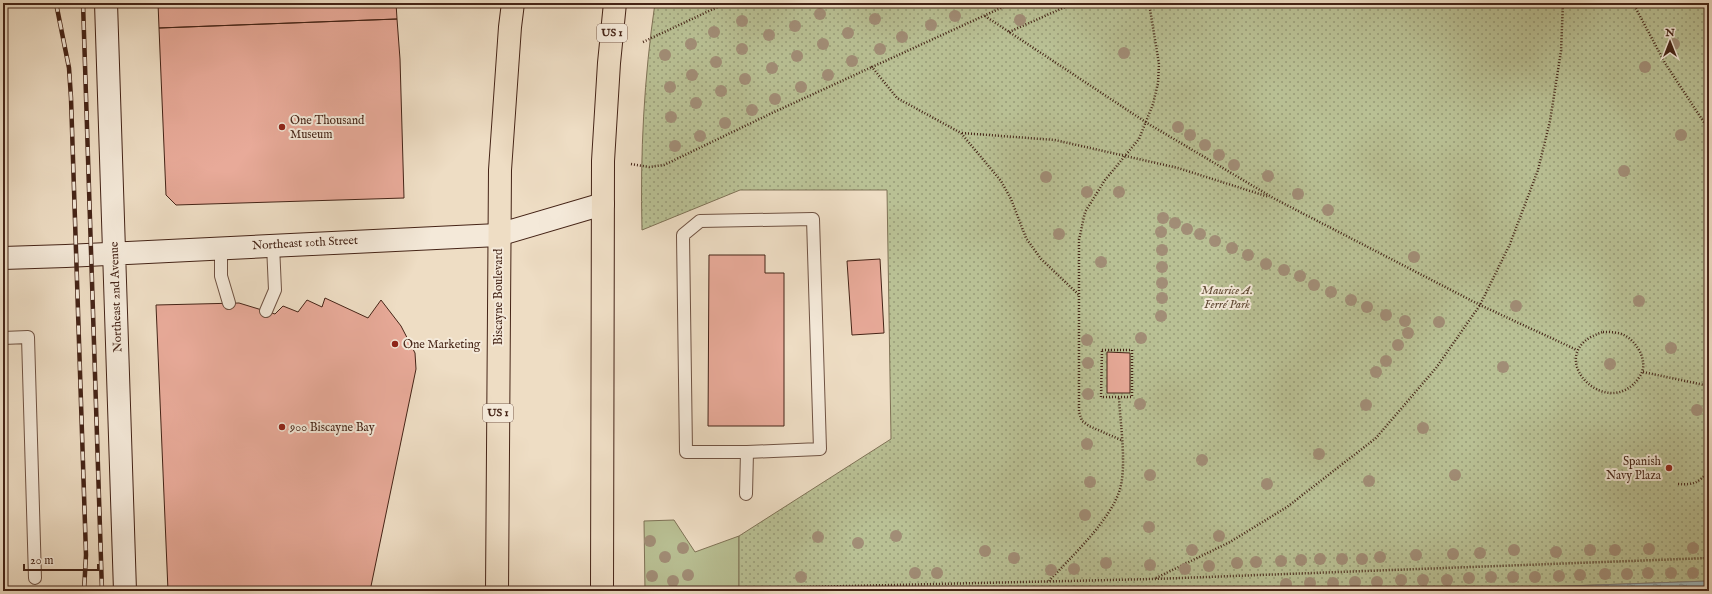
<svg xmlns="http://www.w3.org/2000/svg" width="1712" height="594" font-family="'IM FELL English',serif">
<defs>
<pattern id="park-dots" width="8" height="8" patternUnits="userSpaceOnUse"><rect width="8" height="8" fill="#b9c094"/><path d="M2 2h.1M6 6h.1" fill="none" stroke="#989c78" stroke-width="1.8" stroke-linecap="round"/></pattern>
<pattern id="water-ripples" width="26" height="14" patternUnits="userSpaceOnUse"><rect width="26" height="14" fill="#9eb9be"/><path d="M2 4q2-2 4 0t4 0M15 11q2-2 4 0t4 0" fill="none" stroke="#839699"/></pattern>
</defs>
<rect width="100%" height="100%" fill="#eeddc4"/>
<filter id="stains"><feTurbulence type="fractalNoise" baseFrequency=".005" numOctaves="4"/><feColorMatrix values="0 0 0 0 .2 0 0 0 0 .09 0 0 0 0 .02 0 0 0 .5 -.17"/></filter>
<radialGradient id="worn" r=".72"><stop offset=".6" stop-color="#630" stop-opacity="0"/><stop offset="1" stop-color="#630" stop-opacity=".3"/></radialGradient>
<path fill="#b9c094" stroke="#7f7256" d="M674 520 695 552 739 536V591H645L644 521Z"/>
<path fill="url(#park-dots)" stroke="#7f7256" d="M655 3H1709V581L1427 591H739V536L891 439 887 190H740L642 230C640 154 644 78 655 3Z"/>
<path fill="url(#water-ripples)" stroke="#7a7d7b" d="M1709 581V591H1427Z"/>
<path fill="#e8aa99" stroke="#452417" d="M158 3H396L397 19 159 28Z
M397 19 400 59 404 198 176 205 166 195 159 28Z
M709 255H765V273H784V426H708Z
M880 259 884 333 852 335 847 261Z
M325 298 368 318 381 300 401 326 415 353 416 369 370 591H168L156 305 239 303 275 314 283 306 298 312 307 300 322 307Z
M1107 352 1130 353V393H1107Z"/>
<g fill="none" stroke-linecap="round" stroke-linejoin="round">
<g stroke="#6f5242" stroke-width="14">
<path id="lane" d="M221 248V276L229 303
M266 311 275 290 273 245
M3 338 28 337 35 578
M746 494 747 452H686L683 235 700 221 813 219 820 449 747 452"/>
</g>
<g stroke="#452417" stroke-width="24">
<path id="secondary" d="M106 3 125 591
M3 258 66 256 498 235 603 204"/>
</g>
<g stroke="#452417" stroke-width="24">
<path id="primary" d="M497 591 500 170 510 27 513 3
M602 591 603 161 609 63 615 3"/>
</g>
<path stroke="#452417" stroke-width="2.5" stroke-dasharray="1 2" stroke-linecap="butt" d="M1012 3 872 67 897 98 961 133 1001 181 1011 199 1026 238 1041 259 1079 295
M1633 3 1665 63 1709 130
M985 16 1147 123 1275 199 1480 305 1577 350
M1009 32 1074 3
M643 42 726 3
M962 133 1055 140 1178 168 1269 197
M631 164 649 167 664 165 772 113 872 67
M1603 332C1610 332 1618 332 1624 335 1638 342 1649 363 1640 376 1608 426 1537 352 1603 332Z
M1102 350H1132V397H1101Z
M1643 372 1709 386
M1121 440 1089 426 1082 421 1079 412V240L1085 212 1105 180 1139 139 1153 104 1158 83 1159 64 1149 3
M1678 484C1694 485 1698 483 1709 471
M1156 578 1230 542 1287 507 1376 438 1436 368 1480 305 1510 244 1538 170 1550 121 1561 51 1563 3
M1049 581C1071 557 1111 520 1120 489 1127 464 1120 423 1119 397
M630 591 1154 579 1709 558"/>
<use href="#lane" stroke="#f4e9d9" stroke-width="12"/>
<use href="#secondary" stroke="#f4e9d9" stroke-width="22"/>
<use href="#primary" stroke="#eeddc4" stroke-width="22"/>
<g stroke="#452417" stroke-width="4.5">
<path id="rail" d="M56 3 69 68 71 98 86 555 84 591
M83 3 102 591"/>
</g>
<use href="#rail" stroke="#f4e9d9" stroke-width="3" stroke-dasharray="9" stroke-linecap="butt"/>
</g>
<g fill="#a18d76">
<circle cx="820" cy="14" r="6"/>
<circle cx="955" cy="16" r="6"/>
<circle cx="875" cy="19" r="6"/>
<circle cx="1020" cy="20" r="6"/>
<circle cx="742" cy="21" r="6"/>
<circle cx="931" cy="25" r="6"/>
<circle cx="795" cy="26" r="6"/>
<circle cx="714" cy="32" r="6"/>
<circle cx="848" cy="33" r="6"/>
<circle cx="769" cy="35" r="6"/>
<circle cx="902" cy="37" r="6"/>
<circle cx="691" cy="44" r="6"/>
<circle cx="823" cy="44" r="6"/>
<circle cx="1674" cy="44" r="6"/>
<circle cx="742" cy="49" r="6"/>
<circle cx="880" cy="49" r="6"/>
<circle cx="1124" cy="53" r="6"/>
<circle cx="665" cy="55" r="6"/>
<circle cx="797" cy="56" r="6"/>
<circle cx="852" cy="61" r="6"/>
<circle cx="716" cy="62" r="6"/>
<circle cx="1645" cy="67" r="6"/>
<circle cx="772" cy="68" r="6"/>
<circle cx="692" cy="75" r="6"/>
<circle cx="828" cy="75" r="6"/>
<circle cx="745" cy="79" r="6"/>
<circle cx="670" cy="87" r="6"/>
<circle cx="801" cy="87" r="6"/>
<circle cx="721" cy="91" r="6"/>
<circle cx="775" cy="99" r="6"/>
<circle cx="696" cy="103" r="6"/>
<circle cx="752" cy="110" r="6"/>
<circle cx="671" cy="117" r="6"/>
<circle cx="725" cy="123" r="6"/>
<circle cx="1178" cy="127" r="6"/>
<circle cx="1190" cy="135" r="6"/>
<circle cx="1681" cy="135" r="6"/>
<circle cx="700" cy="136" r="6"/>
<circle cx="1205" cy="145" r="6"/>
<circle cx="675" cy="146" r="6"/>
<circle cx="1219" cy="155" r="6"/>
<circle cx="1234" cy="165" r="6"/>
<circle cx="1624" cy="171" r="6"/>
<circle cx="1268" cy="176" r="6"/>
<circle cx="1046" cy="177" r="6"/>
<circle cx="1087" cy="192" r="6"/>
<circle cx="1119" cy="192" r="6"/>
<circle cx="1298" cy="194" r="6"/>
<circle cx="1328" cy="210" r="6"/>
<circle cx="1163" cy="218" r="6"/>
<circle cx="1175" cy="223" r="6"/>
<circle cx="1187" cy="229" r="6"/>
<circle cx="1161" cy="232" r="6"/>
<circle cx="1059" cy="234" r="6"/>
<circle cx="1200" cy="234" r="6"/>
<circle cx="1215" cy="241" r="6"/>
<circle cx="1232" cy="248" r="6"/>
<circle cx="1162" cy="250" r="6"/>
<circle cx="1248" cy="255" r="6"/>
<circle cx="1414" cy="257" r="6"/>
<circle cx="1101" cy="262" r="6"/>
<circle cx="1266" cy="264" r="6"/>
<circle cx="1162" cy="267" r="6"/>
<circle cx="1284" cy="270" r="6"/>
<circle cx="1300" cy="276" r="6"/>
<circle cx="1162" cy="283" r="6"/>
<circle cx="1314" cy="285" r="6"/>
<circle cx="1331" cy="292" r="6"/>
<circle cx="1162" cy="298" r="6"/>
<circle cx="1351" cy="300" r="6"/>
<circle cx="1639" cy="301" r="6"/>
<circle cx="1516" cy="306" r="6"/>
<circle cx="1367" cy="307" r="6"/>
<circle cx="1386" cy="315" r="6"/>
<circle cx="1161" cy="316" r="6"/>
<circle cx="1405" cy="321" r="6"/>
<circle cx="1439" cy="322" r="6"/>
<circle cx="1408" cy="333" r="6"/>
<circle cx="1141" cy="338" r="6"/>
<circle cx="1087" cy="340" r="6"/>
<circle cx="1398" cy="345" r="6"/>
<circle cx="1671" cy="348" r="6"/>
<circle cx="1386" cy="361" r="6"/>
<circle cx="1088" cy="363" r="6"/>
<circle cx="1610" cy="364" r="6"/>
<circle cx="1503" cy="367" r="6"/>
<circle cx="1376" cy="372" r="6"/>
<circle cx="1088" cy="394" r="6"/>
<circle cx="1140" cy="404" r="6"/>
<circle cx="1366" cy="405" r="6"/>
<circle cx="1697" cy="410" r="6"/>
<circle cx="1423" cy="428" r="6"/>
<circle cx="1087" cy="444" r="6"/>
<circle cx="1319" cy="454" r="6"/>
<circle cx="1202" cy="460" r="6"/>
<circle cx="1150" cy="475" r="6"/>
<circle cx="1455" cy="475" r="6"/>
<circle cx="1369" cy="481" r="6"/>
<circle cx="1090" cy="482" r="6"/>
<circle cx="1267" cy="484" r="6"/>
<circle cx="1085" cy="515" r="6"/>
<circle cx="1149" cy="527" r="6"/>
<circle cx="896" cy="536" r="6"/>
<circle cx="1219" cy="536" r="6"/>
<circle cx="818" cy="537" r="6"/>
<circle cx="650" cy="541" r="6"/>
<circle cx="858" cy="543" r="6"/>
<circle cx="683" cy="548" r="6"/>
<circle cx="1693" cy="548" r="6"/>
<circle cx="1649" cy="549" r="6"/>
<circle cx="1192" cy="550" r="6"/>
<circle cx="1514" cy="550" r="6"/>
<circle cx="1590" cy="550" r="6"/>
<circle cx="1615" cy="550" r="6"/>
<circle cx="985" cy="551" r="6"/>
<circle cx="1556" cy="552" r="6"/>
<circle cx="1480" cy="553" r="6"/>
<circle cx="1453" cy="554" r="6"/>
<circle cx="1416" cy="555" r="6"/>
<circle cx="665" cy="557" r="6"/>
<circle cx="1380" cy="557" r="6"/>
<circle cx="1014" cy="558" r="6"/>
<circle cx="1320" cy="559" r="6"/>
<circle cx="1342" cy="559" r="6"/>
<circle cx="1362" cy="559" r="6"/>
<circle cx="1301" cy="560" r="6"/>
<circle cx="1281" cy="561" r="6"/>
<circle cx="1256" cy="562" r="6"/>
<circle cx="1106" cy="563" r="6"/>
<circle cx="1237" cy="563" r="6"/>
<circle cx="1150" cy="565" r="6"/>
<circle cx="1209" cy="566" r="6"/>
<circle cx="1074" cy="569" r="6"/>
<circle cx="1185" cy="569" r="6"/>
<circle cx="1051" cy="570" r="6"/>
<circle cx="915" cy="573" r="6"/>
<circle cx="937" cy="573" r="6"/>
<circle cx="1648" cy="573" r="6"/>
<circle cx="1671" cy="573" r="6"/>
<circle cx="1693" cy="573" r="6"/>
<circle cx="1605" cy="574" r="6"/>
<circle cx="1627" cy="574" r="6"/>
<circle cx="688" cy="575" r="6"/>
<circle cx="1580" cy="575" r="6"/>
<circle cx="652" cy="576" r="6"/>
<circle cx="1559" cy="576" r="6"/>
<circle cx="801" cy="577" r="6"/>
<circle cx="1491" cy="577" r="6"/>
<circle cx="1513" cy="577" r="6"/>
<circle cx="1535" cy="577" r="6"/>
<circle cx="1469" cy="578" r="6"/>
<circle cx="1401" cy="580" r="6"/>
<circle cx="1423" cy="580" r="6"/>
<circle cx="1447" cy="580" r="6"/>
<circle cx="673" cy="581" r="6"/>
<circle cx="1355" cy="582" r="6"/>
<circle cx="1377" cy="582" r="6"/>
<circle cx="1310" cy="583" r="6"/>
<circle cx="1333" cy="583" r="6"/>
<circle cx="1286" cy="584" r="6"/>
</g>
<g fill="#8f2418" stroke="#f4e9d9" stroke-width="1.5">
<circle cx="282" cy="127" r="4"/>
<circle cx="395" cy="344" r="4"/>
<circle cx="282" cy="427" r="4"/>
<circle cx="1669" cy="468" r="4"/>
</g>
<g text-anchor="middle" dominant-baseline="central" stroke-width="4" stroke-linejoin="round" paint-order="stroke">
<g fill="#f4e9d9" stroke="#7a5f51" stroke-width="1">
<rect x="597" y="24" width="30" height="18" rx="3"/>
<rect x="483" y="404" width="30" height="18" rx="3"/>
</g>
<g font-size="11" font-weight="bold" fill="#452417">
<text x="612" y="33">US 1</text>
<text x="498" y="413">US 1</text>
</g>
<g font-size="12" fill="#452417" stroke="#f4e9d9" text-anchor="start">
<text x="290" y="120">One Thousand<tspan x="290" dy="14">Museum</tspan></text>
<text x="403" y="344">One Marketing</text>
<text x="290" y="427">900 Biscayne Bay</text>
<text x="1661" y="461" text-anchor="end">Spanish<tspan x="1661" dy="14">Navy Plaza</tspan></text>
</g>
<g font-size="12" fill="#452417" stroke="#f4e9d9">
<text transform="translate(305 243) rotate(-3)">Northeast 10th Street</text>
<text transform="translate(116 297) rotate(-92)">Northeast 2nd Avenue</text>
<text transform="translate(498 297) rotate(-90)">Biscayne Boulevard</text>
</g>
<g font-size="12" font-style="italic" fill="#624b36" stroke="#f4e9d9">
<text x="1227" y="290">Maurice A.<tspan x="1227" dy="14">Ferré Park</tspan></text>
</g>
</g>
<rect width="1712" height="594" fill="none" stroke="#eeddc4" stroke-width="16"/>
<rect x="4" y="4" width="1704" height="586" fill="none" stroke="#452417" stroke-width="2"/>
<rect x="8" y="8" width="1696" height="578" fill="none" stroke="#452417"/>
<g transform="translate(1670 42)" stroke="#f4e9d9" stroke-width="3" paint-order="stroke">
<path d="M0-3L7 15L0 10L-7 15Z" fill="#452417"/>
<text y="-6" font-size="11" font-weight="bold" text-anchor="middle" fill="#452417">N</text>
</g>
<path d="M24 564v6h74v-6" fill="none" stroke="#452417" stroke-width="2"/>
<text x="30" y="564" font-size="12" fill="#452417" stroke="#f4e9d9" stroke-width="3" paint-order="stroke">20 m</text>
<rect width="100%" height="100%" filter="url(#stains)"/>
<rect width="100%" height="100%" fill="url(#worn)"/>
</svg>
